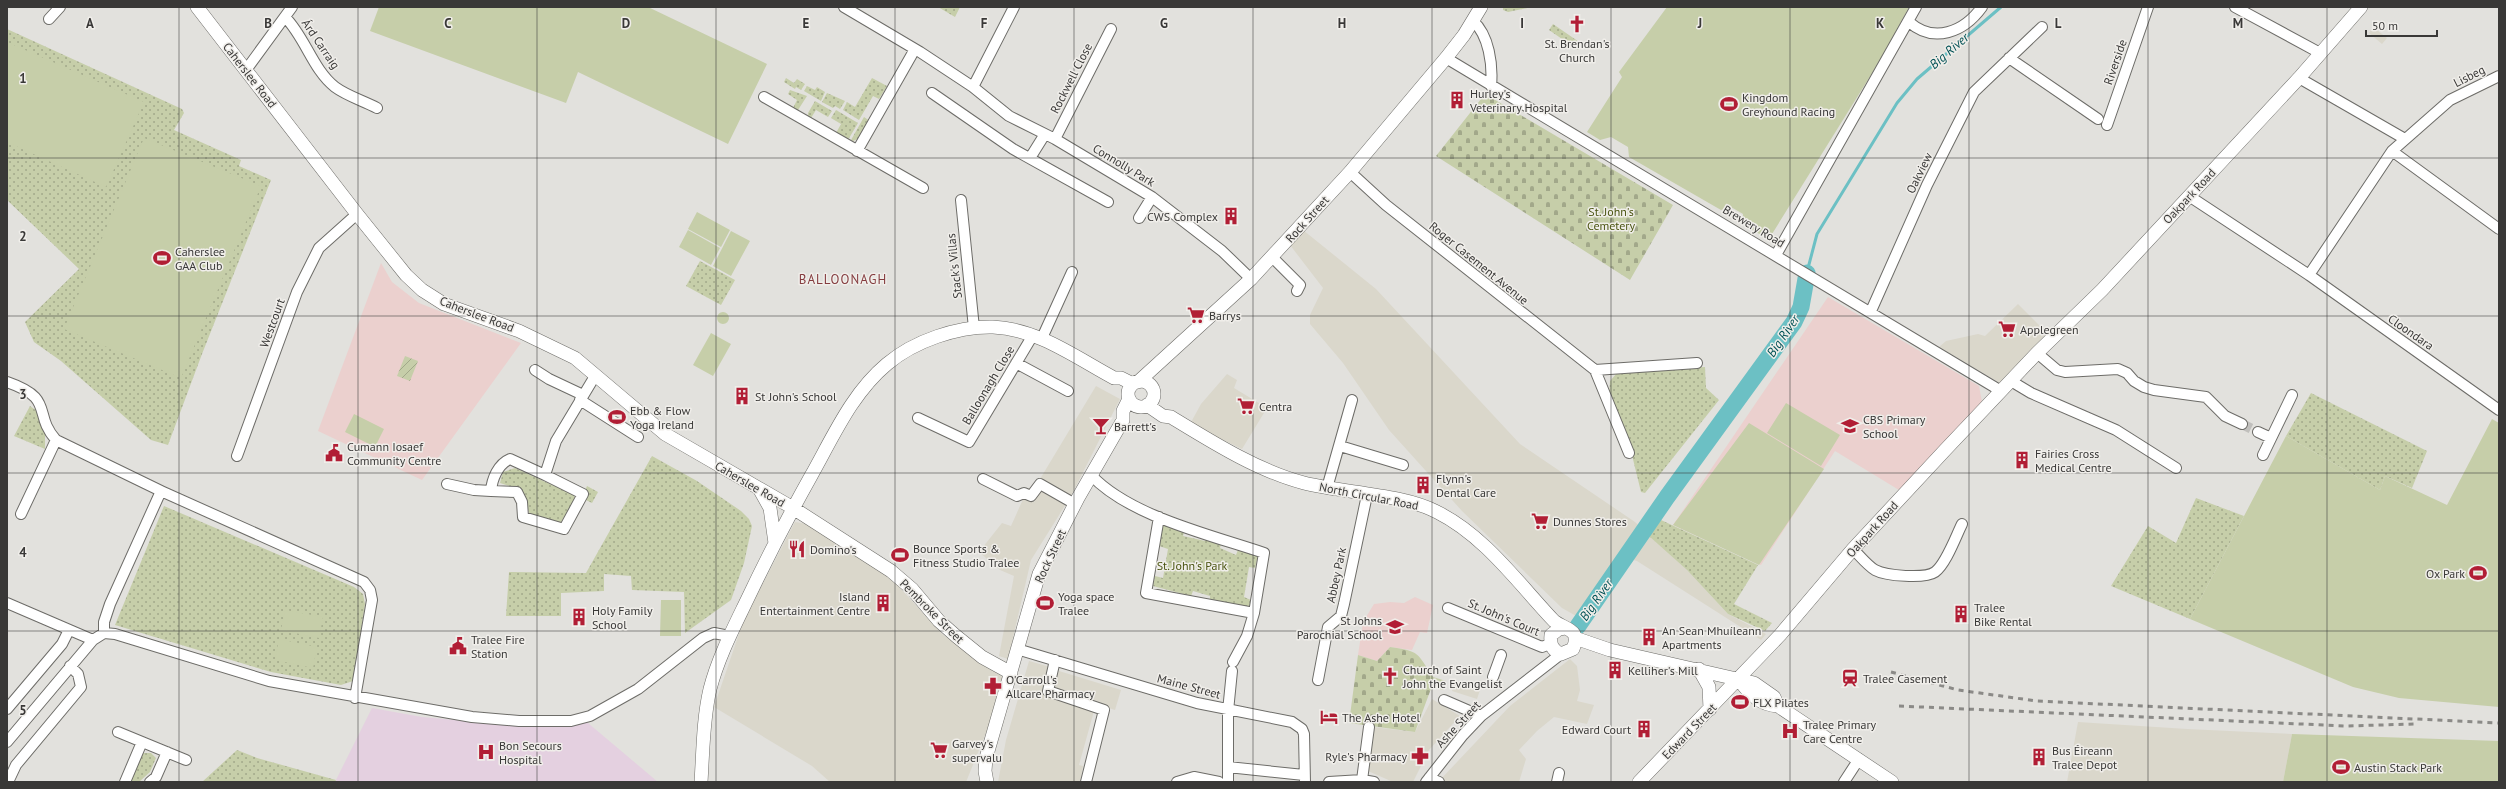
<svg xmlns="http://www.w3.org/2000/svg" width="2506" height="789" font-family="'PT Sans',sans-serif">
<defs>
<pattern id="grass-dots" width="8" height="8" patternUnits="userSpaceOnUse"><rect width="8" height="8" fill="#c6cea9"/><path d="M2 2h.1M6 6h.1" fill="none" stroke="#a2a88a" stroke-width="1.8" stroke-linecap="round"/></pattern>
<pattern id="cemetery-stones" width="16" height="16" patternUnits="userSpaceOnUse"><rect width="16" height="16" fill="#c6cea9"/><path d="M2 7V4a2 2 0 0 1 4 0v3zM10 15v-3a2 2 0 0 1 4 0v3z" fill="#a2a88a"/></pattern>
<pattern id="garden-furrows" width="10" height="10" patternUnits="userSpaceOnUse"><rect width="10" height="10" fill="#c6cea9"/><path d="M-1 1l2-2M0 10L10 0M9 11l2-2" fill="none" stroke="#a2a88a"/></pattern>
</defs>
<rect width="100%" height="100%" fill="#e2e1dd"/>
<path fill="#dad7cb" d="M2373 27 2387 38 2382 44 2369 33Z
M1303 230 1376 289 1520 444 1635 522 1687 570 1728 614 1766 634 1761 640 1637 561 1626 558 1618 559 1578 617 1562 608 1462 511 1389 430 1343 363 1310 324V315L1323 288 1290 245Z
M2018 304 2042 328 2051 330 2000 383 1939 347 1946 341 1978 334 1985 336Z
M1227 374 1237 380 1234 388 1267 408 1242 449 1190 424 1201 404Z
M1096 386 1120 399 1071 496 1040 479Z
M1041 489 1066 504 1031 560 1008 659 999 656 1014 576 1000 570 979 552 1002 523 1011 526 1024 497 1034 502Z
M795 522 807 524 845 546 893 580 942 634 1003 677 992 718 966 782H830L812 766 714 707 743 622Z
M1570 659 1577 666 1580 690 1577 701 1594 705 1587 724 1554 717 1537 731 1519 750 1526 759 1519 782H1448L1440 780 1510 706Z
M1029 661 1050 667 1043 694 1094 711 1079 765 1083 766 1080 782H998L1006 740Z
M1059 671 1121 690 1115 710 1053 690Z
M1455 682 1480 690 1477 699 1452 691Z
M1432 699 1460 716 1429 750 1413 782H1393L1368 771 1373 727 1415 732Z
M2078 722 2187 729 2292 734 2283 782H2067Z"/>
<path fill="#ebd0ce" d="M381 263 392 282 419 303 521 343 422 480 318 431Z
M1828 297 1979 386 1982 402 1899 490 1835 451 1761 565 1673 525Z
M1415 597 1433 605 1427 633 1420 632 1412 650 1390 647 1377 661 1358 655 1363 622 1374 604 1390 602 1404 603Z"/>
<path fill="#e4d0e0" d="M372 708 422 717 499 724 588 723 658 782H335Z"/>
<path fill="url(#grass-dots)" d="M938 7H960L955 17Z
M1503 7H1532L1508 12 1503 10Z
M1553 24 1582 44 1578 50 1549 30Z
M7 29 182 109 184 113 174 130 241 160 239 166 271 180 202 354 168 445 151 440 61 361 34 342 25 322 79 269 7 200Z
M786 78 794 83 797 79 805 84 801 90 796 87 795 89 784 82Z
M872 78 887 86 879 99 873 96 859 120 843 110 847 102 855 107Z
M807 86 815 90 817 87 825 92 821 101 804 91Z
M790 90 807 96 798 110 793 108 797 100 788 94Z
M827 93 845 101 840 109 835 106 833 108 822 102Z
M815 101 832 111 828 117 816 110 811 118 808 116V113Z
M836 110 858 123 848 140 836 133 841 124 831 118Z
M864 117 870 121 860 138 853 141 851 140Z
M700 261 735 280 721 305 686 286Z
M1705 367 1706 388 1719 400 1645 493 1641 492 1631 451 1609 397 1610 381 1617 373 1626 371Z
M2311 393 2427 451 2412 488 2385 476 2380 490 2286 436Z
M30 406 37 411 45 434V449L14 436Z
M652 456 697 481 741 511 749 519 752 526 744 563 731 600 685 633 684 592 632 590 631 576 604 574V591L561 593V616H506L509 572 586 573Z
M515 468 574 495 575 499 560 524 531 518 521 490 500 483 503 472Z
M587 486 598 492 592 503 586 500 588 495 584 493Z
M2196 498 2244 516 2190 619 2111 586 2148 526 2176 543Z
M164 506 354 587 363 594 365 604 353 681 341 685 271 672 115 625Z
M1661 520 1758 565 1734 604 1772 623 1765 631 1728 614 1687 570 1649 536Z
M1163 522 1185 529 1183 536 1205 541 1207 536 1222 540 1220 548 1236 555 1239 547 1258 555 1255 568 1249 567 1244 597 1251 600 1249 608 1210 600V596L1193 591 1191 596 1153 586 1155 576 1163 578 1168 549 1159 546Z
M237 750 257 758 336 780 335 782H202Z
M143 753H151L156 758 150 772 139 782H129Z"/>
<path fill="url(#cemetery-stones)" d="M1485 94 1673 205 1630 280 1436 156Z
M1390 647C1420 651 1417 653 1433 677L1446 681 1443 690 1432 686 1415 732 1349 723 1358 655 1377 661Z"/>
<path fill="url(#garden-furrows)" d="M405 356 418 361 410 381 397 376Z"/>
<path fill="#c6cea9" d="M379 7H648L767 64 728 144 578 72 566 103 370 31Z
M1667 7H1909L1879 62 1772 234 1761 235 1743 224V214L1731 207 1721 210 1629 157 1628 147 1611 137 1600 140 1587 132 1622 77 1619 72Z
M7 42 144 102 106 187 7 142Z
M144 138 261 186 181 378 64 329Z
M697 212 730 230 721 247 688 229Z
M688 230 720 248 711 265 679 247Z
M731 231 750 241 731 276 713 266Z
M717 318a6 6 0 1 1 12 0a6 6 0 1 1-12 0Z
M711 333 731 344 713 376 693 365Z
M1786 403 1840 435 1821 466 1767 433Z
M354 414 384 429 375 447 345 432Z
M2492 419 2499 423V707L2399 698 2353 687 2190 619 2286 436 2380 490 2385 476 2447 505Z
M1749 423 1824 469 1759 565 1673 525Z
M661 600H681V636H660Z
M285 610 323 617 319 638 281 630Z
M279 639 317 647 313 668 275 660Z
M2292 734 2499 741V782H2283Z"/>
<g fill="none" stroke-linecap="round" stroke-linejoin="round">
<path stroke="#6cc0c4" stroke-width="3" d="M1807 272 1817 234 1897 103 1917 79 2001 7"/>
<path stroke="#6cc0c4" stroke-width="17" d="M1578 626 1667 497 1794 322 1801 307 1807 273"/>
<path stroke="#c0bfbc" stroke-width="10" stroke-dasharray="10 5" stroke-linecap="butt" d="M2242 424 2258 432"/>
<g stroke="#6d6c68" stroke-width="12">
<path id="minor" d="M844 7 920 52 973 87 1009 116 1055 139 1152 197 1222 251 1251 279
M2235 7 2320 53
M285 17C305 37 313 70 335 87 347 96 364 101 377 108
M49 19 60 7
M1473 21C1489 35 1493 65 1491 86
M1909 22C1934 44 1964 32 1982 7
M1446 58 2001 391
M2009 58 2098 119
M246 70 292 7
M2299 78 2405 139
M973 87 1014 7
M932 93 1013 149 1108 202
M764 97 923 188
M2107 125 2148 7
M1055 139 1111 29
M857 151 915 49
M2392 151 2499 229
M1030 158 1045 134
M1350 172 1386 205 1595 370 1697 363
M2189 196 2309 275 2499 410
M961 200 974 328
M1139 218 1152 197
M1776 255 1916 7
M1272 257 1300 285 1297 291
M2309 275 2392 151 2450 100 2499 76
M1871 311 1927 185 1974 92 2042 27
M1042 338 1072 272
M2037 353 2057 370 2065 372 2118 369 2127 373 2134 381 2144 387 2154 390 2206 397 2225 416 2242 424
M1016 363 1068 391
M535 370 549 379 583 395
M1595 370 1629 453
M2011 381 2031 393 2116 430 2176 468
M7 382C56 399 32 413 56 440L161 491
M580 400 638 437
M918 418 969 442 1033 335
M2258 432 2271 438
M1340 446 1403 465
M2263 455 2292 395
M237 456 297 292 319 248 357 214
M545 475 510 459C498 464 492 479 491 491L517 492 522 502 523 517 564 529 583 494 545 475 556 441 595 376
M1091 475C1129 516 1211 535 1264 553L1254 613 1146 593 1159 517
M983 479 1017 496 1024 493 1031 496 1040 484 1075 504
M447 484 474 490 491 491
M1327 488 1352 400
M21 514 56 440
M1853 549C1860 556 1867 565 1875 570 1886 576 1925 579 1935 572 1946 564 1956 536 1962 524
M7 603 93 640
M1448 608 1542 647 1550 644
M104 633V622L110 604 161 491 364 582 370 590 372 600 355 698
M1017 649 1197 703 1292 722 1302 729 1304 734 1305 782
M1055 660 1048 691 1104 710 1086 782
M1233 662 1247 636 1254 613
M1493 677 1501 655
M1318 680 1328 627 1341 616 1344 604 1367 495
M1444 700 1481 716
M7 709 62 644 69 630
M118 732 186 760
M7 742 93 640 104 633 115 634 269 681 472 717 519 721H571L590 716 638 689 703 638 714 633 729 636
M1228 767 1304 775
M1429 778 1439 782
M1362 780 1369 727
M8 782 16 765 81 687 78 674 70 666
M125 782 142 742
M150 782 156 777 167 752
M1177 782 1194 777 1219 782
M1228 782V711L1232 671
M1329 782 1362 780 1374 782
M1426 782 1463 735 1481 716 1561 654
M1557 782 1559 773
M1844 782 1859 759"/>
</g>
<g stroke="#6d6c68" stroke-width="14">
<path id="major" d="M197 7 357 214 406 275 422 290 444 304 519 331 575 358 665 434 793 508 891 571 912 589 939 621 956 636 982 657 1011 673
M1128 394a13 13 0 1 1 26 0a13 13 0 1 1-26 0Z
M1138 382 1251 279 1350 172 1446 58 1464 35 1481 7
M1147 405 1163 416 1171 417C1212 442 1258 471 1304 483 1344 493 1403 494 1437 512 1485 536 1518 583 1554 621 1560 626 1570 628 1574 634 1577 639 1575 644 1573 649L1561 654C1552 650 1550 645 1551 635L1559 629 1565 628
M760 490 770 508 775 543
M1575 638 1610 650 1754 683 1774 697 1778 706
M1699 669 1709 687 1710 709
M1740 681C1750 695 1761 705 1778 706L1892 782
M701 782C703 752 703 719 710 689 718 658 733 629 747 600 767 558 788 517 811 476 833 437 852 393 887 364 914 341 958 326 993 327 1038 329 1075 357 1114 378H1121L1133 384
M987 782 985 771 986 758 1039 574 1078 498 1123 420V411L1129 399
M1639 782 1780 635 1853 549 1946 449 2037 353 2102 290 2299 78 2361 7"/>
</g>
<use href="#minor" stroke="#fff" stroke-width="10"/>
<use href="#major" stroke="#fff" stroke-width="13"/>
<path stroke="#8b8a87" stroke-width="3" stroke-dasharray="5 5" stroke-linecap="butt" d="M1891 672 1958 690 2037 701 2499 723
M1899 706 2346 726 2414 724"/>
</g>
<path fill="none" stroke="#393837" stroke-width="1" stroke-opacity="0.55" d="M179 7V782M358 7V782M537 7V782M716 7V782M895 7V782M1074 7V782M1253 7V782M1432 7V782M1611 7V782M1790 7V782M1969 7V782M2148 7V782M2327 7V782M7 158H2499M7 316H2499M7 473H2499M7 631H2499"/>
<defs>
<g id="church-bare" transform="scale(1.38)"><path d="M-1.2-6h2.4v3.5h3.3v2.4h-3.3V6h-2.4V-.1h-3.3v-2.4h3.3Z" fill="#b11e35" stroke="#f0eeea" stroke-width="2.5" paint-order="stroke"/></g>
<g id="building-bare" transform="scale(1.38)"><path d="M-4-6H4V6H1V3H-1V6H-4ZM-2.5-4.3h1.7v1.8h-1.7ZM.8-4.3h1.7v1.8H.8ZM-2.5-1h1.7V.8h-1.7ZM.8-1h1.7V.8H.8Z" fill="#b11e35" stroke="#f0eeea" stroke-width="2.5" paint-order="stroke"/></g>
<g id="stadium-bare" transform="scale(1.38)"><path d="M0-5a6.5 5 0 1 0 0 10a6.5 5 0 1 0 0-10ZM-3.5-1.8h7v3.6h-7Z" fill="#b11e35" stroke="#f0eeea" stroke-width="2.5" paint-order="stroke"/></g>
<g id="supermarket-bare" transform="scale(1.38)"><path d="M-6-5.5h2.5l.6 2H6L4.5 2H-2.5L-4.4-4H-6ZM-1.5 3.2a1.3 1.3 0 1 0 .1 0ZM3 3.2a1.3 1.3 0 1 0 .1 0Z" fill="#b11e35" stroke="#f0eeea" stroke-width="2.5" paint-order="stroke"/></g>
<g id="bar-bare" transform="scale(1.38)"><path d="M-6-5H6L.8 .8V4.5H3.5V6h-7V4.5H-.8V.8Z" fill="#b11e35" stroke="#f0eeea" stroke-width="2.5" paint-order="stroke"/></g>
<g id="school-bare" transform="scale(1.38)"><path d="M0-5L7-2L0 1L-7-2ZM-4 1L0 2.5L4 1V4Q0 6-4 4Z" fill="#b11e35" stroke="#f0eeea" stroke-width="2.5" paint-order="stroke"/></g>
<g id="civic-bare" transform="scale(1.38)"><path d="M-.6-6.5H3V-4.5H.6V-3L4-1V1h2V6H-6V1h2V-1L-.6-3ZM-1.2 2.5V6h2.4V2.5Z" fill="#b11e35" stroke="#f0eeea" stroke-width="2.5" paint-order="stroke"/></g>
<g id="restaurant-bare" transform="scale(1.38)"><path d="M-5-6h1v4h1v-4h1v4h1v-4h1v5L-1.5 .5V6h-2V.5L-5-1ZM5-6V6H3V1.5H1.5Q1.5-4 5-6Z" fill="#b11e35" stroke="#f0eeea" stroke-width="2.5" paint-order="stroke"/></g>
<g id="station-bare" transform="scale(1.38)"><path d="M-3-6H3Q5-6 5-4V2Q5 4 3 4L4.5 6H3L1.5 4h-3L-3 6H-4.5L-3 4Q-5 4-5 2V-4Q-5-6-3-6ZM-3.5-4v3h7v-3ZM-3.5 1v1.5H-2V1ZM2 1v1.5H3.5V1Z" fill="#b11e35" stroke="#f0eeea" stroke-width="2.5" paint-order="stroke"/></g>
<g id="pharmacy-bare" transform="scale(1.38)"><path d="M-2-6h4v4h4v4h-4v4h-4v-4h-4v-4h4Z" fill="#b11e35" stroke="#f0eeea" stroke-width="2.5" paint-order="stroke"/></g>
<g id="hotel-bare" transform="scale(1.38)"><path d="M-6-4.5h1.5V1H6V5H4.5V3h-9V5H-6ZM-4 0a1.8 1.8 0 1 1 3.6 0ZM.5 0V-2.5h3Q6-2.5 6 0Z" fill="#b11e35" stroke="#f0eeea" stroke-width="2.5" paint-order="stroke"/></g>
<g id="hospital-bare" transform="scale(1.38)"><path d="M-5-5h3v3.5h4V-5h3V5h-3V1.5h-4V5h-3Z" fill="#b11e35" stroke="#f0eeea" stroke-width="2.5" paint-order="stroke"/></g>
</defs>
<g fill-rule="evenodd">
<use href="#church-bare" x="1577" y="24"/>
<use href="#building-bare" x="1457" y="100"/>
<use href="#stadium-bare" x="1729" y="104"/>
<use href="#building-bare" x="1231" y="216"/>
<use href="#stadium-bare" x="162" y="258"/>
<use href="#supermarket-bare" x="1196" y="315"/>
<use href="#supermarket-bare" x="2007" y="329"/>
<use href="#building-bare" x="742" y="396"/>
<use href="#supermarket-bare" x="1246" y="406"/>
<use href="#stadium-bare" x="617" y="417"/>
<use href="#bar-bare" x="1101" y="426"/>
<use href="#school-bare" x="1850" y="426"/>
<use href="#civic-bare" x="334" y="453"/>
<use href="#building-bare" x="2022" y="460"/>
<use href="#building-bare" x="1423" y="485"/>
<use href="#supermarket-bare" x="1540" y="521"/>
<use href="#restaurant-bare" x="797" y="549"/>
<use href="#stadium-bare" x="900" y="555"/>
<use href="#stadium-bare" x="2478" y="573"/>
<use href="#building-bare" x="883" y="603"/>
<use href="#stadium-bare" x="1045" y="603"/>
<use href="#building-bare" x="1961" y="614"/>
<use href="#building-bare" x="579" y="617"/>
<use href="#school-bare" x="1395" y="627"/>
<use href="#building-bare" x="1649" y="637"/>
<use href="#civic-bare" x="458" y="646"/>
<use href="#building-bare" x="1615" y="670"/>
<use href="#church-bare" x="1390" y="676"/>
<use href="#station-bare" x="1850" y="678"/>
<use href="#pharmacy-bare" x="993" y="686"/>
<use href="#stadium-bare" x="1740" y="702"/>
<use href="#hotel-bare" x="1329" y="717"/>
<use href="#building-bare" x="1644" y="729"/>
<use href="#hospital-bare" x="1790" y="731"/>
<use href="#supermarket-bare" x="939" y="750"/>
<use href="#hospital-bare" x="486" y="752"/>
<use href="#pharmacy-bare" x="1420" y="756"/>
<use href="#building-bare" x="2039" y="757"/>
<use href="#stadium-bare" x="2341" y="767"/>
</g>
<g text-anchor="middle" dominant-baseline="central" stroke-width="3" stroke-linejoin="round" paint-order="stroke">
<g font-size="12" fill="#393837" stroke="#f0eeea" text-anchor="start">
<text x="1577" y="43" text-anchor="middle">St. Brendan's<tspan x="1577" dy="14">Church</tspan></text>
<text x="1470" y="93">Hurley's<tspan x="1470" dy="14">Veterinary Hospital</tspan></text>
<text x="1742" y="97">Kingdom<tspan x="1742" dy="14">Greyhound Racing</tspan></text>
<text x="1218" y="216" text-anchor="end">CWS Complex</text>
<text x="175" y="251">Caherslee<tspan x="175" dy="14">GAA Club</tspan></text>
<text x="1209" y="315">Barrys</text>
<text x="2020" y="329">Applegreen</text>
<text x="755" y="396">St John's School</text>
<text x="1259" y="406">Centra</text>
<text x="630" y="410">Ebb &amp; Flow<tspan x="630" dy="14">Yoga Ireland</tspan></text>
<text x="1863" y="419">CBS Primary<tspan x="1863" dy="14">School</tspan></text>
<text x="1114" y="426">Barrett's</text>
<text x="347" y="446">Cumann Iosaef<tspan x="347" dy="14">Community Centre</tspan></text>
<text x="2035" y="453">Fairies Cross<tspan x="2035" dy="14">Medical Centre</tspan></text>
<text x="1436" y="478">Flynn's<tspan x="1436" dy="14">Dental Care</tspan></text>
<text x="1553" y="521">Dunnes Stores</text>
<text x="913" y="548">Bounce Sports &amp;<tspan x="913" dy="14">Fitness Studio Tralee</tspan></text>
<text x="810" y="549">Domino's</text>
<text x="2465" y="573" text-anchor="end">Ox Park</text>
<text x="870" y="596" text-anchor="end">Island<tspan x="870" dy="14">Entertainment Centre</tspan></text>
<text x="1058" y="596">Yoga space<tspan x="1058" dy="14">Tralee</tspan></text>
<text x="1974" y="607">Tralee<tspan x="1974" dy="14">Bike Rental</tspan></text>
<text x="592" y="610">Holy Family<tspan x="592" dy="14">School</tspan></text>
<text x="1382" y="620" text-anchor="end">St Johns<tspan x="1382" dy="14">Parochial School</tspan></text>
<text x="1662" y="630">An Sean Mhuíleann<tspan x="1662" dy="14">Apartments</tspan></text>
<text x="471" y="639">Tralee Fire<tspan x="471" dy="14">Station</tspan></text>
<text x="1403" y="669">Church of Saint<tspan x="1403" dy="14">John the Evangelist</tspan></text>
<text x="1628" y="670">Kelliher's Mill</text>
<text x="1863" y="678">Tralee Casement</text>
<text x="1006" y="679">O'Carroll's<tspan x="1006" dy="14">Allcare Pharmacy</tspan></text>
<text x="1753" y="702">FLX Pilates</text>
<text x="1342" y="717">The Ashe Hotel</text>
<text x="1803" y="724">Tralee Primary<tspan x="1803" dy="14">Care Centre</tspan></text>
<text x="1631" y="729" text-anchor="end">Edward Court</text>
<text x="952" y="743">Garvey's<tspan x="952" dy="14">supervalu</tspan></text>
<text x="499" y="745">Bon Secours<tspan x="499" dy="14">Hospital</tspan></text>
<text x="2052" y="750">Bus Éireann<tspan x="2052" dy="14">Tralee Depot</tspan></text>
<text x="1407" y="756" text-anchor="end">Ryle's Pharmacy</text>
<text x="2354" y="767">Austin Stack Park</text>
</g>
<g font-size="12" fill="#393837" stroke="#f0eeea">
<text transform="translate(321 44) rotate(56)">Árd Carraig</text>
<text transform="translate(2115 62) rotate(-71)">Riverside</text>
<text transform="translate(250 75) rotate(52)">Caherslee Road</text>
<text transform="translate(2469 76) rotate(-27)">Lisbeg</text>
<text transform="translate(1071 78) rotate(-63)">Rockwell Close</text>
<text transform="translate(1124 165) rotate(31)">Connolly Park</text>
<text transform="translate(1919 173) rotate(-64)">Oakview</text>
<text transform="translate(2189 196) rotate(-47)">Oakpark Road</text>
<text transform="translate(1307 219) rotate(-48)">Rock Street</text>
<text transform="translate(1754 226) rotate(31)">Brewery Road</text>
<text transform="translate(1479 263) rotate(39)">Roger Casement Avenue</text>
<text transform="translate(954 266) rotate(-96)">Stack's Villas</text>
<text transform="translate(477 314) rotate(21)">Caherslee Road</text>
<text transform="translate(272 323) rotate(-70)">Westcourt</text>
<text transform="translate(2411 332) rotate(35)">Cloondara</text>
<text transform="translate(988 385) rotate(-59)">Balloonagh Close</text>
<text transform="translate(750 484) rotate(30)">Caherslee Road</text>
<text transform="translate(1369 496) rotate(11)">North Circular Road</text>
<text transform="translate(1872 529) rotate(-48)">Oakpark Road</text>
<text transform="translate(1050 556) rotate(-65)">Rock Street</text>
<text transform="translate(1336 575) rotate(-78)">Abbey Park</text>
<text transform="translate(932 611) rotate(45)">Pembroke Street</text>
<text transform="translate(1504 617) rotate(23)">St. John's Court</text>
<text transform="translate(1189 686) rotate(15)">Maine Street</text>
<text transform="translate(1458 724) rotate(-47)">Ashe Street</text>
<text transform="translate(1689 731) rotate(-46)">Edward Street</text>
</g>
<g font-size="12" fill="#4b5512" stroke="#f0eeea">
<text x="1611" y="211">St. John's<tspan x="1611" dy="14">Cemetery</tspan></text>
<text x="1192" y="565">St. John's Park</text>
</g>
<g font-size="13" font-style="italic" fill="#015155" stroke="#f0eeea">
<text transform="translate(1949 51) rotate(-41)">Big River</text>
<text transform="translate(1783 336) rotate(-56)">Big River</text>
<text transform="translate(1596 600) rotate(-55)">Big River</text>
</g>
<g font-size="13" letter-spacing="1" fill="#843b3e" stroke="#f0eeea">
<text x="843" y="279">BALLOONAGH</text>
</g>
</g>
<g font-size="13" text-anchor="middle" font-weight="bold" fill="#393837" stroke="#f0eeea" stroke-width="3" stroke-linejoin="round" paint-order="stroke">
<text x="90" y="28">A</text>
<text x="268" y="28">B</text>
<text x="448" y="28">C</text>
<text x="626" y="28">D</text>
<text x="806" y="28">E</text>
<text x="984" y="28">F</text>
<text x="1164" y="28">G</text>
<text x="1342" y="28">H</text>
<text x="1522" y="28">I</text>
<text x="1700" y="28">J</text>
<text x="1880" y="28">K</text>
<text x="2058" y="28">L</text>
<text x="2238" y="28">M</text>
<text x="23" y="83">1</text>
<text x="23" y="241">2</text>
<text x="23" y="399">3</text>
<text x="23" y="557">4</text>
<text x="23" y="715">5</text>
</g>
<rect width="2506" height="789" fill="none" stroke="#393837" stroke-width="16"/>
<path d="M2366 30v6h71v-6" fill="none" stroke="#393837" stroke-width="2"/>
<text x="2372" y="30" font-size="12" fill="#393837" stroke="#f0eeea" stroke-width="3" paint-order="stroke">50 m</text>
</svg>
